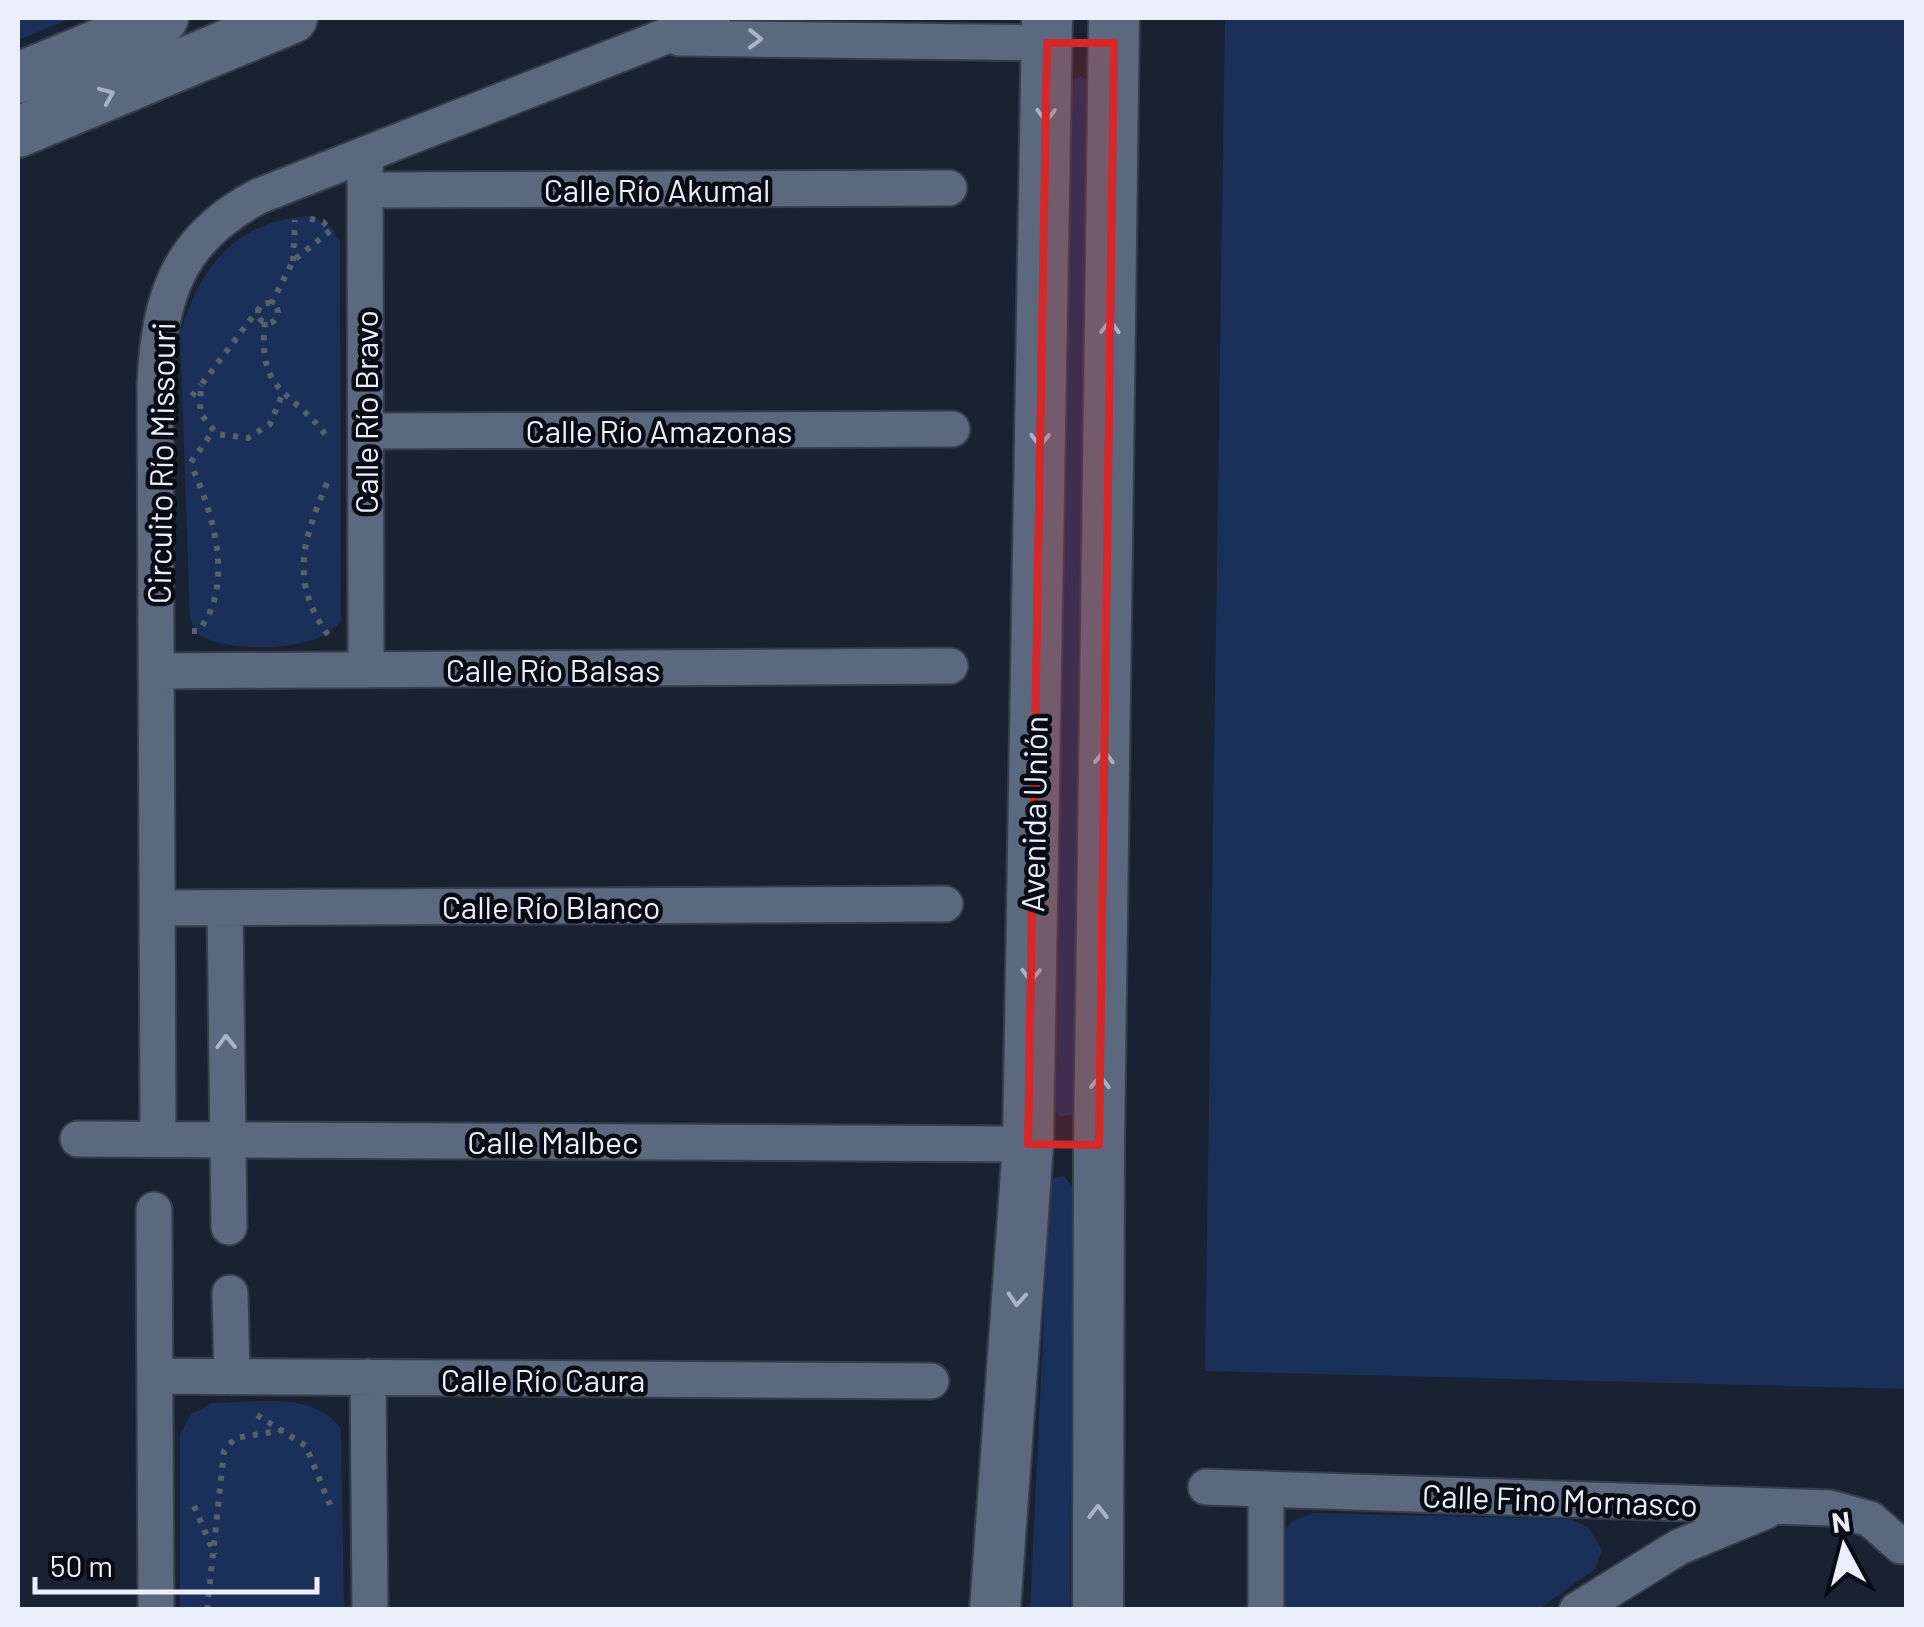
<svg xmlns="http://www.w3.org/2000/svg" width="1924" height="1627" font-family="Barlow,sans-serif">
<rect width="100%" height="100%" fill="#182233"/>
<path fill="#1a3059" d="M18 18H72L18 40Z
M1225 18H1906V1389L1205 1371Z
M1081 76 1091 83 1076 1105 1071 1115 1060 1117 1053 1109 1069 83Z
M313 216 333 229 340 242 341 620C321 654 225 654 196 633L190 618 180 335C198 267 237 219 313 216Z
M1064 1176 1073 1187 1070 1609 1030 1610 1050 1185 1054 1178Z
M213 1403C255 1403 314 1390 341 1429L344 1609H180V1434L191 1414Z
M1313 1513 1569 1519 1588 1527 1602 1550 1595 1569 1539 1609H1285L1286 1529 1292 1521Z"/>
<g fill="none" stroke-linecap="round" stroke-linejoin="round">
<g stroke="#363d4c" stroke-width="39">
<path id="street" d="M679 38 1047 43
M365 166 366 670
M365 190 949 188
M366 431 952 429
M156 671 950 666
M157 908 945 904
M225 908 229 1227
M78 1139 1028 1144
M158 1139 155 384C159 297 178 238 259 196L712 18
M154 1210 156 1610
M230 1293 232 1377
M155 1376 931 1381
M368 1377 370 1610
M1206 1487 1830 1508 1870 1519 1901 1546
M1266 1610V1489
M1577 1610 1679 1547 1766 1511"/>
</g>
<g stroke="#363d4c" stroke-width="54">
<path id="secondary" d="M18 78 163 18
M18 132 292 18
M995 1610 1028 1144 1047 18
M1098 1610 1099 1145 1114 18"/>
</g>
<path stroke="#576070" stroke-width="6" stroke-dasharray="5 8" stroke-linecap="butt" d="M293 261 295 220
M258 313a10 10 0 1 1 20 0a10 10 0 1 1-20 0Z
M271 304 293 261 331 230 323 222 308 218
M260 307 201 385 200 413 217 434 248 438 270 424 282 395
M265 322C257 396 292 388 328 438
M192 396 201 385
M191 462 214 430
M327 483C303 540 289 581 328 635
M192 631H198C235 587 214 517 193 469
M257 1415 306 1446 330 1505
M194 1506 215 1555
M207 1610 224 1451 235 1438 284 1430"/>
<use href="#street" stroke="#5c687d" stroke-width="35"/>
<use href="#secondary" stroke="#5c687d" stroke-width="50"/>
</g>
<defs><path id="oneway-chevron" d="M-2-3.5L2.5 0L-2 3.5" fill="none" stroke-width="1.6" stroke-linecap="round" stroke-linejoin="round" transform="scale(2.5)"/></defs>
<g stroke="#aab3c3">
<use href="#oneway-chevron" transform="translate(755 39) rotate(1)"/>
<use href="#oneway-chevron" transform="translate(107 95) rotate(-23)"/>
<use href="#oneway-chevron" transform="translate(1046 115) rotate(91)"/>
<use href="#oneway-chevron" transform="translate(1110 327) rotate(-89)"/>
<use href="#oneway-chevron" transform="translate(1040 440) rotate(91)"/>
<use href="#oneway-chevron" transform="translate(1104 757) rotate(-89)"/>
<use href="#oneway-chevron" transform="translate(1031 975) rotate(91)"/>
<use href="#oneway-chevron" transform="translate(226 1042) rotate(-91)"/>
<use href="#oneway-chevron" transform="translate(1100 1082) rotate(-89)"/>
<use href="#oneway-chevron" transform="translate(1017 1299) rotate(94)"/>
<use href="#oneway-chevron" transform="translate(1098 1512) rotate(-90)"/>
</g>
<path fill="#d62828" fill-opacity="0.2" stroke="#d62828" stroke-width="8" stroke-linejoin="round" d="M1047 43H1114L1099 1145 1028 1144Z"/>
<g text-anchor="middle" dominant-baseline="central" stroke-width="9" stroke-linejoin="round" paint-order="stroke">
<g font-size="32" fill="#e9f0fc" stroke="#070b13">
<text x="657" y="189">Calle Río Akumal</text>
<text transform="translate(365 412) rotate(-90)">Calle Río Bravo</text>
<text x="659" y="430">Calle Río Amazonas</text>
<text transform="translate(160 463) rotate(-89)">Circuito Río Missouri</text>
<text x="553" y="669">Calle Río Balsas</text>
<text transform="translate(1033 814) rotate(-89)">Avenida Unión</text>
<text x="551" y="906">Calle Río Blanco</text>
<text x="553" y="1141">Calle Malbec</text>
<text x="543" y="1379">Calle Río Caura</text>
<text transform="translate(1560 1499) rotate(2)">Calle Fino Mornasco</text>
</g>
</g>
<rect width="1924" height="1627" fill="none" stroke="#e9f0fc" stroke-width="40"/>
<g transform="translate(1844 1547) rotate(353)" stroke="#070b13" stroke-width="8" paint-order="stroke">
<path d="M0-8L18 38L0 25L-18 38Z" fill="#e9f0fc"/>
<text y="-15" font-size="28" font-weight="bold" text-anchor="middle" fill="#e9f0fc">N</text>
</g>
<path d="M35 1577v15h282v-15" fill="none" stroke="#e9f0fc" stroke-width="5"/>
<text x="50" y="1577" font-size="30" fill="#e9f0fc" stroke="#070b13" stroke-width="8" paint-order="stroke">50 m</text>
</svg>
